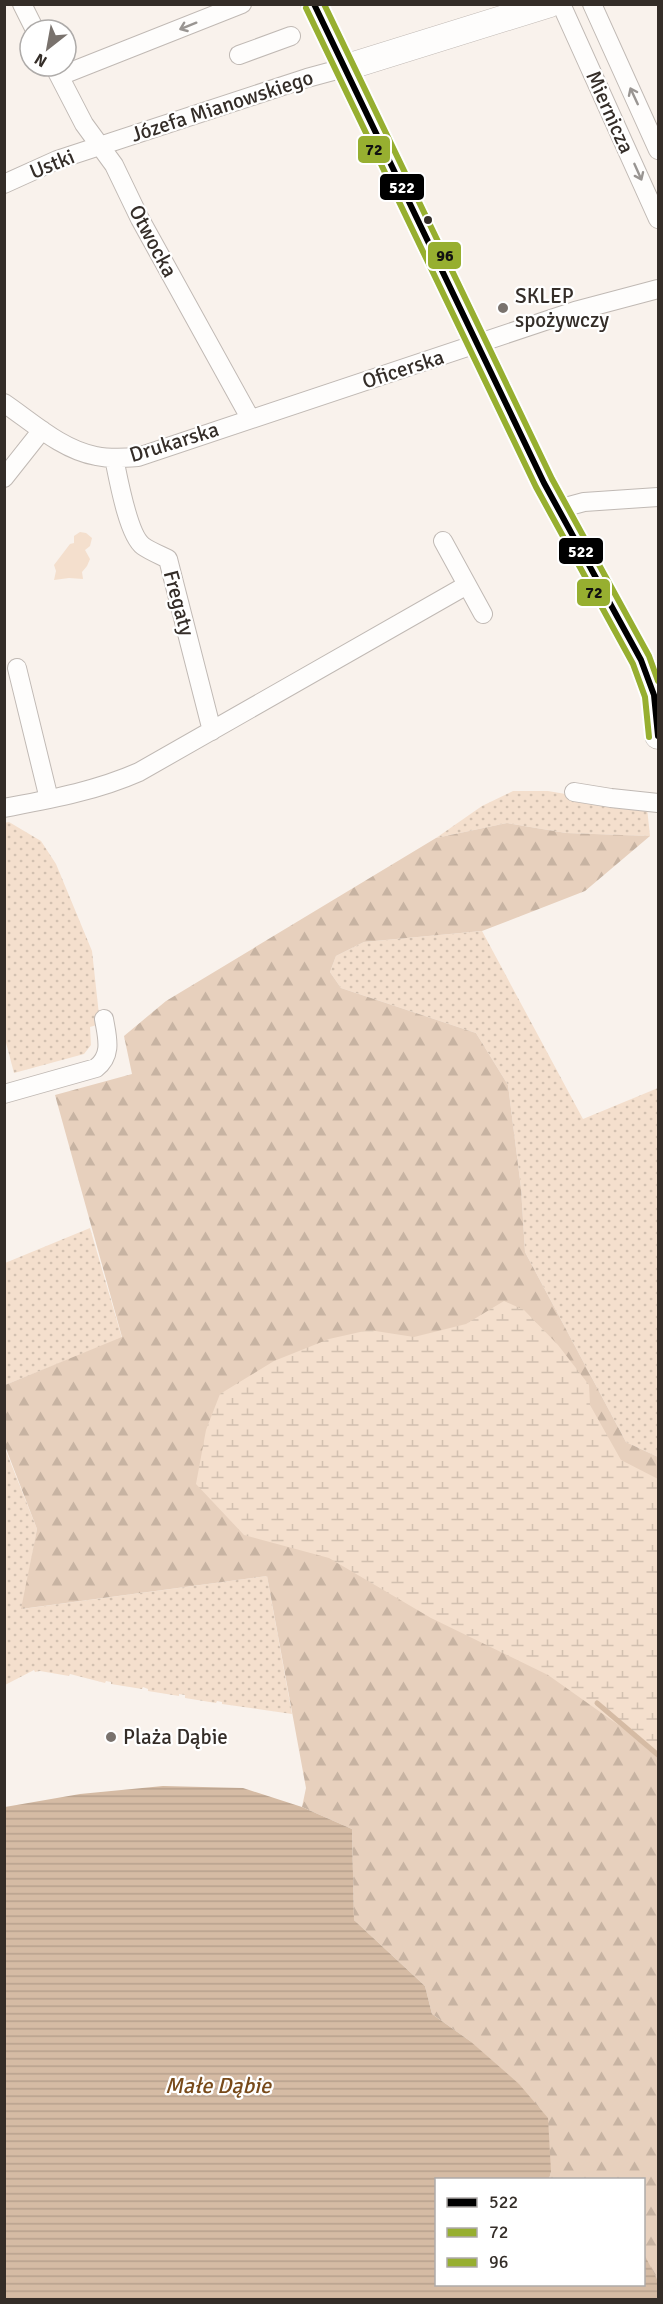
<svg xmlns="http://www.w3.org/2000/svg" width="663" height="2304" font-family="Signika,sans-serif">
<defs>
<pattern id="grass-dots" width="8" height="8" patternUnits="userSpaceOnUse" patternTransform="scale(1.5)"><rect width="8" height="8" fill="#f4dfcd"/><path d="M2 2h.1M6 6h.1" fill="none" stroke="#d2c0b0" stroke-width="1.8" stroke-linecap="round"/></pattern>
<pattern id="forest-firs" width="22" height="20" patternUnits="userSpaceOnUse" patternTransform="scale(1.5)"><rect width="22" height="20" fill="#e7d0bd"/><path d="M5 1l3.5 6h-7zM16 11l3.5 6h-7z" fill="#c7b3a2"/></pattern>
<pattern id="wetland-marsh" width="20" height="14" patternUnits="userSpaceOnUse" patternTransform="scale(1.5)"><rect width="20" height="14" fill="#f4dfcd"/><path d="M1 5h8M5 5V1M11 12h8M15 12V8" fill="none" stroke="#d2c0b0"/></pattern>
<pattern id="water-rules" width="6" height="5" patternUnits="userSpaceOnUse" patternTransform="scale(1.5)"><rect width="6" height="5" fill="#d5bba4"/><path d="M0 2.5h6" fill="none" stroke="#b7a18d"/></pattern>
</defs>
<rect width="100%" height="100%" fill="#f9f2ec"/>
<path fill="url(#grass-dots)" d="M513 791H548L647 808 650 836 566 833 507 823 436 838 482 806Z
M9 822 41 841 56 864 92 951 100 1024 90 1027 91 1045 84 1054 14 1073 4 1035V823Z
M482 931 583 1119 658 1088V1457L626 1442 525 1252 521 1188 508 1085 476 1033 341 988 330 972 336 956 364 942Z
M90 1228 122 1338 5 1385V1263Z
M4 1446 37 1529 22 1609 267 1576 292 1714 222 1704V1702L217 1701 216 1703 185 1698V1695L179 1694V1696L148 1691V1689L143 1687 142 1689 111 1684V1682L106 1681 105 1683 70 1674 69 1676 40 1671 35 1672 34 1670 5 1685Z"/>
<path fill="url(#forest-firs)" d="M507 823 566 833 650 836 585 891 482 931 364 942 336 956 330 972 341 988 476 1033 508 1085 521 1188 525 1252 626 1442 658 1457V2282L644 2255V2180L549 2179 551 2172 470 2041 432 2014 425 1986 354 1920 352 1829 302 1807 306 1788 267 1576 21 1609 37 1529 5 1446V1385L122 1337 55 1095 132 1074 124 1036 166 1001 436 838Z"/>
<path fill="url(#wetland-marsh)" d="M504 1301 524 1310 558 1345 589 1385 590 1405 621 1460 658 1479V1753L548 1675 431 1618 329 1558 244 1535 196 1484 206 1430 220 1394 274 1361 329 1339 369 1330 414 1337 466 1324Z"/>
<path fill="#f4dfcd" d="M80 532 86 533 92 538 90 546 85 550 90 559 87 566 82 572 83 579 69 578 54 580 56 571 54 565 70 544 74 543V536Z"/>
<path fill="url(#water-rules)" d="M163 1786 243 1788 302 1807 352 1829 354 1920 425 1986 432 2014 470 2041 519 2084 548 2118 551 2172 549 2179 436 2180V2284H644V2254L658 2281V2299H5V1807L80 1794Z"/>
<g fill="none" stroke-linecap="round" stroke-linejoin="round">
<path stroke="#d5bba4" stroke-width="5" d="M597 1703 658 1755"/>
<g stroke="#c0b9b4" stroke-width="20">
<path id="street" d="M22 4 35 30
M561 4 658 219
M592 4 658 150
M239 55 291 36
M54 66 84 124 114 165 140 219 250 418
M60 76 242 4
M4 184 57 160 307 78 344 68
M4 403C32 422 62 450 96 456 110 459 124 458 138 457L575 311 658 289
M114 458C118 477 128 535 143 546 150 551 160 555 168 559L212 731
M4 478 42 430
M558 509 584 502 658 497
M443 541 483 614
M17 668 49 799
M574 792 611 798 658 803
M4 808C51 799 96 791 139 772L467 585
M4 1094 96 1068C113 1055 107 1037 104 1019"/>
</g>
<g stroke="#c0b9b4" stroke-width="27">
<path id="secondary" d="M314 4 544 483 641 660 654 695 658 736
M344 68 550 4"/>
</g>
<use href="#street" stroke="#fefdfc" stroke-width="18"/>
<use href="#secondary" stroke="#fefdfc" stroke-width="26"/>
<g stroke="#fff" stroke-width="10">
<path id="bus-1" d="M314 4 544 483 641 660 654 695 658 736"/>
</g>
<g stroke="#fff" stroke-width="10">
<path id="bus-2" d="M306 8 536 487 633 664 645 697 649 737"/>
</g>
<g stroke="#fff" stroke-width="10">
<path id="bus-3" d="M324 4 552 479 649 656 658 681"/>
</g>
<use href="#bus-1" stroke="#000" stroke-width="6"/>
<use href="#bus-2" stroke="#97af30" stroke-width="6"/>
<use href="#bus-3" stroke="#97af30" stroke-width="6"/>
</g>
<defs><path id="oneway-shaft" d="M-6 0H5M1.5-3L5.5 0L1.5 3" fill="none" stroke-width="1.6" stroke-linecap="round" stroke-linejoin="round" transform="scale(1.5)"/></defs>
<g stroke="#999592">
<use href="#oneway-shaft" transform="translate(188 26) rotate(158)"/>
<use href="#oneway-shaft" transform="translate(634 96) rotate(-115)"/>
<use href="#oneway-shaft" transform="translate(638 172) rotate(66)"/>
</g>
<circle fill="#342d28" stroke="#fff" stroke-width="2" cx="428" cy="220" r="5"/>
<g fill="#79726d" stroke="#fff" stroke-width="2">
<circle cx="503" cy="308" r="6"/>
<circle cx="111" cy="1737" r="6"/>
</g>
<g text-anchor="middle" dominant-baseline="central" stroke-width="4.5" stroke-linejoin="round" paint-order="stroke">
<g font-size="21" fill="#342d28" stroke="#fff">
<text transform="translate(222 106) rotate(-18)">Józefa Mianowskiego</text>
<text transform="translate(610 112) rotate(66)">Miernicza</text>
<text transform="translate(52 164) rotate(-22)">Ustki</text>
<text transform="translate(153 241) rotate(62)">Otwocka</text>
<text transform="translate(403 369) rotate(-18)">Oficerska</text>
<text transform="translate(174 442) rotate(-17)">Drukarska</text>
<text transform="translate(179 603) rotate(75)">Fregaty</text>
</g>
<g font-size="21" fill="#342d28" stroke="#fff" text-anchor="start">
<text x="515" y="296">SKLEP<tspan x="515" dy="24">spożywczy</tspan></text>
<text x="123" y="1737">Plaża Dąbie</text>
</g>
<g font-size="22" font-style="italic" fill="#784a1a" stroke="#fff">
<text x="218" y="2085">Małe Dąbie</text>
</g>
</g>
<g stroke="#fff" stroke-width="2">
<rect x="357" y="135" width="34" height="29" rx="6" fill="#97af30"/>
<rect x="379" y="173" width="46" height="28" rx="6" fill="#000"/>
<rect x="427" y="241" width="35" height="29" rx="6" fill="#97af30"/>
<rect x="558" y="537" width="46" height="28" rx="6" fill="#000"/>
<rect x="576" y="578" width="35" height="29" rx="6" fill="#97af30"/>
</g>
<g font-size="16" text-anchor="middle" font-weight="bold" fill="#fff">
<text x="402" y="193">522</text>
<text x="581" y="557">522</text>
</g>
<g font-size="16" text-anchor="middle" font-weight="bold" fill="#111">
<text x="374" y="155">72</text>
<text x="445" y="261">96</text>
<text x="594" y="598">72</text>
</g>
<rect width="663" height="2304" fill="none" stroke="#342d28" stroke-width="12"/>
<rect x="435" y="2178" width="210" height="108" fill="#ffffff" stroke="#aeaba9" stroke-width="1.5"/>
<rect x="447" y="2198" width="30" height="9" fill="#000000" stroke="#aeaba9" stroke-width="1.5"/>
<text x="489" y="2208" font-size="18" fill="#342d28">522</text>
<rect x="447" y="2228" width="30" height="9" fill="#97af30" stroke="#aeaba9" stroke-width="1.5"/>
<text x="489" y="2238" font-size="18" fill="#342d28">72</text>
<rect x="447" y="2258" width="30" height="9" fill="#97af30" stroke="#aeaba9" stroke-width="1.5"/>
<text x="489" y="2268" font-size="18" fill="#342d28">96</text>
<g transform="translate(48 48) rotate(211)"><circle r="28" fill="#ffffff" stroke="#aeaba9" stroke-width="1.5"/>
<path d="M0-4.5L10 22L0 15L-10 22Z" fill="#79726d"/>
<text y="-9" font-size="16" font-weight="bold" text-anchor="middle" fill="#342d28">N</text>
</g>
</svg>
